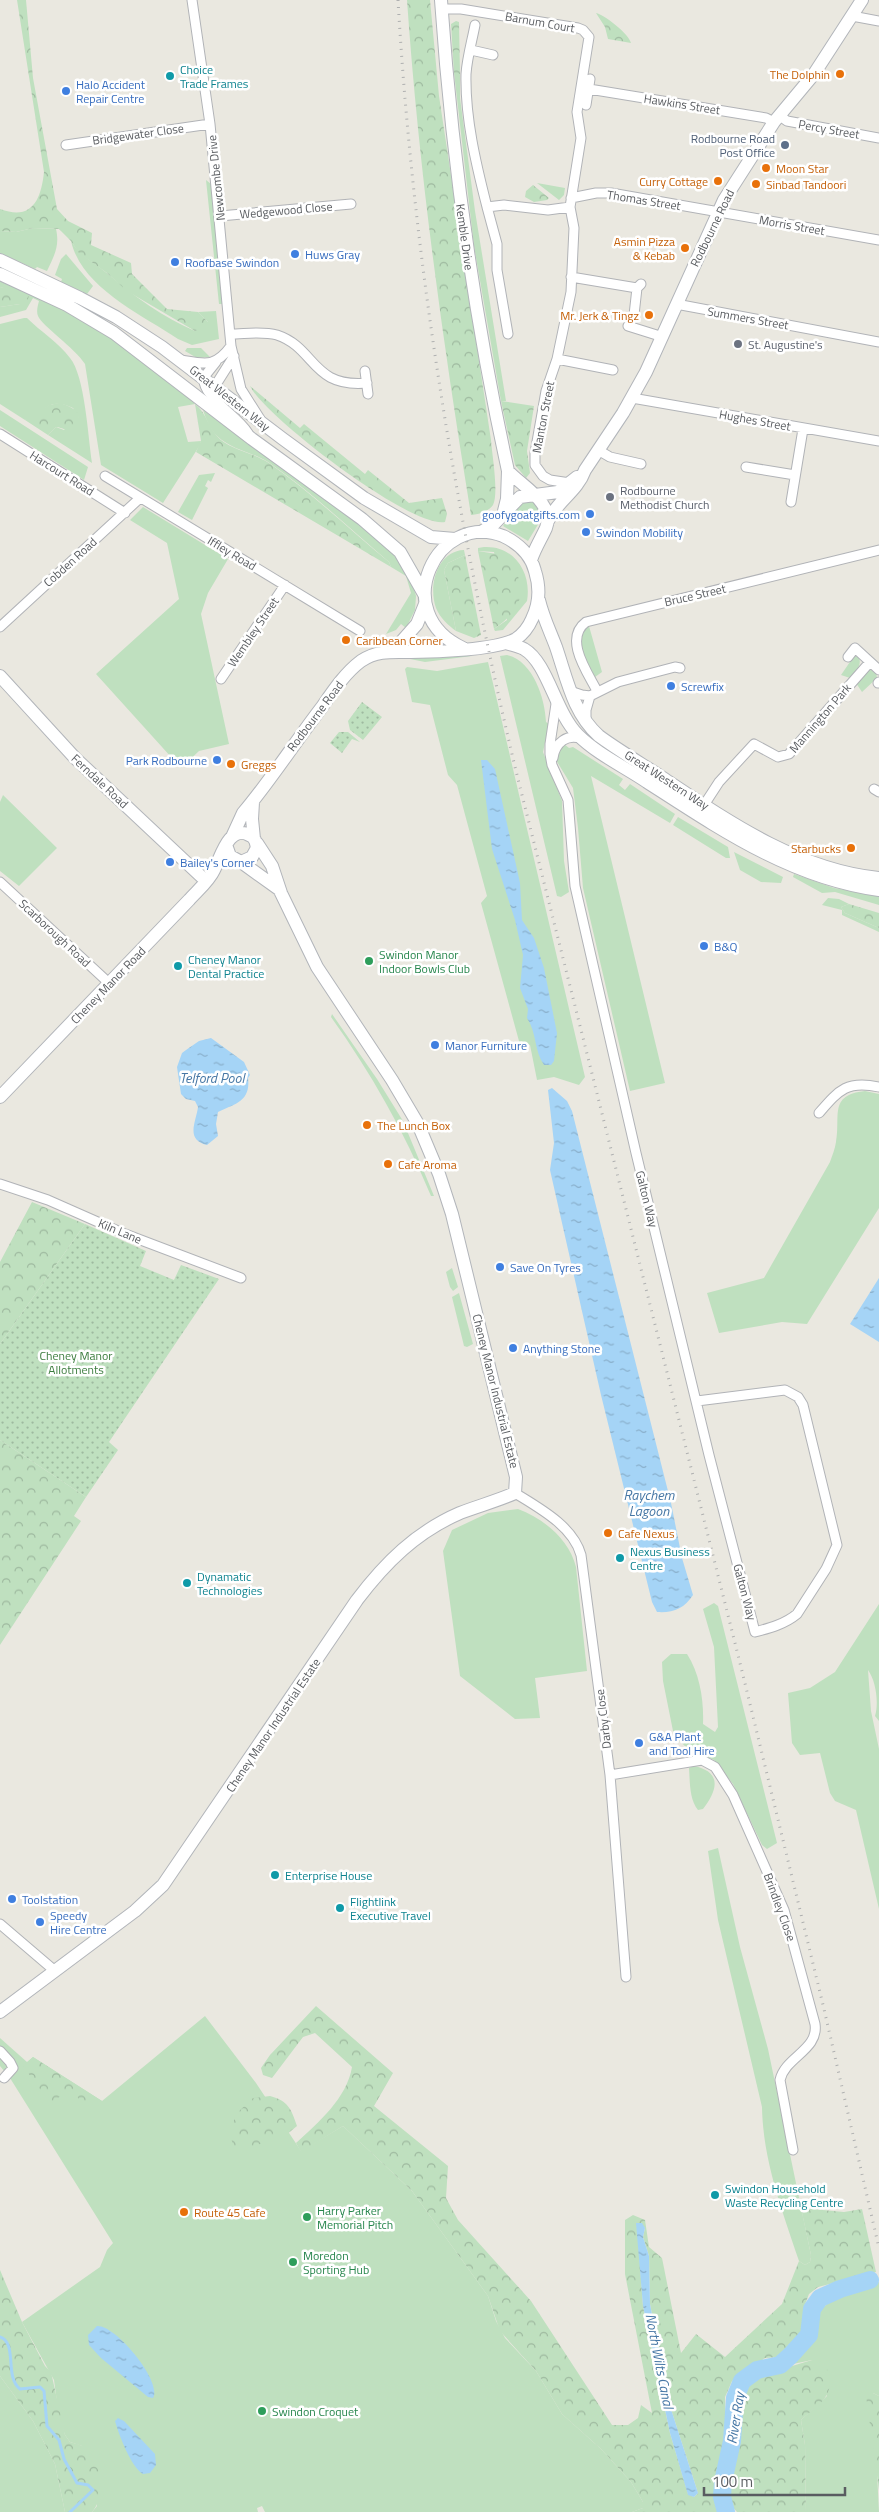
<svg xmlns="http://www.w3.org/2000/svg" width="879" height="2512" font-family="'Titillium Web',sans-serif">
<defs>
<pattern id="forest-crowns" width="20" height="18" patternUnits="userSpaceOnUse" patternTransform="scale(1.25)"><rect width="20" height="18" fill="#bfe0bf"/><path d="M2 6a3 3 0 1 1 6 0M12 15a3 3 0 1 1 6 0" fill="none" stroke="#9eb99f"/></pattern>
<pattern id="garden-dots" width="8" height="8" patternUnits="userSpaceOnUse" patternTransform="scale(1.25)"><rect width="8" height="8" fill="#bfe0bf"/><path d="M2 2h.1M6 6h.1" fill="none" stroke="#9eb99f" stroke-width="1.8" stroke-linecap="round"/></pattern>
<pattern id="water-ripples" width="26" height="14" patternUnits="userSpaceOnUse" patternTransform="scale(1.25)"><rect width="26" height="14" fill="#a5d4f6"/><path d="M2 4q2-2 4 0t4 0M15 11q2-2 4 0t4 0" fill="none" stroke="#89afcb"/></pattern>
</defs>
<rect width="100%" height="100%" fill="#eae8e0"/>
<path fill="#bfe0bf" d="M457 72 460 74V98L475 211 506 401H501L474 246 455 81 454 73Z
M206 180 211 184 223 304H219Z
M537 183 565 188 564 195 559 200Z
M33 228 56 229C60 246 54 256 47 271L37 267 35 269 0 253V231L16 232Z
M71 241C81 257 94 262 108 274 135 297 163 317 195 331L208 322 198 312 216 311 219 339 192 345 178 339C141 314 82 288 71 241Z
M66 254 93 286 87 294 61 282 62 279 55 275 61 259Z
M0 280 45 300 102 331 184 393 195 404 178 407 188 442 201 441 200 445 163 503 101 465 85 364C75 348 42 326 38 316 36 311 38 305 39 301L33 298 26 310 0 317V307L20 304 11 290 0 287Z
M24 318H27C41 332 58 342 70 358 85 376 88 437 92 463L48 435 56 427 64 430 79 418 73 408C44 395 46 416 25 420L0 404V324Z
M187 348H201L210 357 197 358 185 351Z
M0 410 88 467 84 480 0 426Z
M203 410 331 502 394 551 414 589 416 596 415 610 406 628 401 624 396 630 386 634 411 593 406 576 391 567 389 562C349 528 312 492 268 462 252 452 232 450 217 436 210 429 206 419 203 410Z
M215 473 211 482 208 480 205 486 208 488 192 520 178 512 199 475Z
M531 501 538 505 542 518 528 541 503 526 519 503Z
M143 507 228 559 208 593 201 614 229 744 199 751 181 768 96 674 179 599 167 543 130 520Z
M484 547C514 545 532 573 527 601L503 630 495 631 494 629 507 620 494 552 478 551V548Z
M464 550 465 555 448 563 444 570 456 631C448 625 440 618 436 608 428 586 437 551 464 550Z
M589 626 602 672 595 677C587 664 570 638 589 626Z
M507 655C533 661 545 698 546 722L549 724 543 752 562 801 564 861 569 892 561 897 557 896 500 656Z
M445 656H472L425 662 405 658Z
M854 656 859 657C862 666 856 671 850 678L841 675Z
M488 662 585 1077 579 1085 554 1077 537 1080 530 1045 519 1041 481 903 487 896 457 785 448 775 430 705 412 702 405 669 407 667 437 671Z
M869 669 876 672 877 678 862 692 856 683Z
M564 744 569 748 573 747 623 779 619 785 625 790 630 784 675 814 670 823 591 776 665 1083 630 1091 583 888 578 828 573 788 556 760 557 754Z
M3 795 57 848 19 886 0 871V802Z
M678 817 728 847 730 858H726L673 825Z
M734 852 783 877 781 883 761 882 740 870Z
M794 874 834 888 879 896V905L835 892 822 893 793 877Z
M828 898 839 899 849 904 841 907 845 913 879 928V932L842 915V910L822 905Z
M332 1014 377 1079 403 1121 434 1196H431C404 1131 371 1073 331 1017Z
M865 1091 879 1094V1208L807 1324 782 1322 719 1333 707 1293 764 1278 830 1162C832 1156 835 1149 836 1142 841 1116 828 1095 865 1091Z
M452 1268 458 1287 453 1291 450 1287 446 1272Z
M459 1293 473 1344 467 1347 464 1346 452 1297Z
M518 1509C544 1519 569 1539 576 1567L587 1671 535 1678 540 1718 515 1719 460 1676 443 1551 452 1530 488 1513Z
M714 1603 718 1606 777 1843 767 1849 762 1845 733 1784 714 1760 686 1747 674 1736 663 1681 662 1662 671 1654H687C700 1674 704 1701 703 1724L715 1732 718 1727 714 1647 703 1609Z
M879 1604V1721L875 1716C879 1703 876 1681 868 1670L871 1711 879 1749V1909L856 1810 835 1801 830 1793 820 1753 800 1755 792 1743 788 1693 810 1688 835 1672Z
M694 1766C723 1772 717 1791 703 1809L698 1810C689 1799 690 1781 689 1768Z
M718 1848 740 1947 768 2049 811 2255 810 2262 805 2265 799 2261C782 2210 763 2161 762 2107L718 1920 708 1851Z
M205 2016 256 2083 301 2151 343 2126 412 2191 488 2296 496 2321 505 2338 536 2371 562 2414 601 2449 631 2482 643 2502V2508L632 2512H265L262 2506 257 2508 258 2512H92L97 2506 82 2446 70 2442 65 2435 59 2417 54 2380 22 2322 100 2267 107 2250 113 2243 10 2078 0 2066V2038L27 2062 33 2057 102 2101Z
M879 2282V2396L873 2393 879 2512H806L805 2445 801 2420 827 2396 812 2360 793 2364 805 2349 820 2310 832 2300Z
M0 2376 33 2421 55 2464 65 2512H0Z"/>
<path fill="url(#forest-crowns)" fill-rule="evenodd" d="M17 0H26L33 78 57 209 68 221 92 233 91 245 131 263 132 274 167 309 198 312 208 322V326L195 331 127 291 107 273 79 253 71 241 59 229 33 228 16 232 0 231V209C32 221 41 200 44 172Z
M407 0H430L439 96 491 440C492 455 499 493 493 505 488 512 479 514 471 515 443 344 419 173 407 0Z
M596 13C605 15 629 34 631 43L608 39 605 27Z
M456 21 459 22 460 74 454 73 451 24Z
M533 185 549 198 547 200 534 202 525 197 526 191Z
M0 287 12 289 29 296 28 299 20 304 0 307Z
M250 386 300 428 304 424 365 474 368 470 409 503 442 498 447 514 445 522C412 529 265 417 250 386Z
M501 401 534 406 527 451 530 473 526 478 515 465Z
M59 403C70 406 81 410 79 423 69 438 68 428 56 427L48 435 25 420 49 405Z
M195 404C207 413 209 430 221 440 235 451 254 453 269 463 312 493 349 529 389 562L391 567 196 452 201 441Z
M478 551 503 555C530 583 526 607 494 629Z
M465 555 481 635 474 638 456 631 444 570 448 563Z
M849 904 879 913V928L845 913 841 907Z
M32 1202 85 1224 0 1344V1262Z
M0 1440 86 1497 74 1516 81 1521 0 1645Z
M316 2006 393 2073 374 2106 448 2166 446 2198 458 2220 531 2301 612 2425H628L638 2418 641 2405 652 2413 625 2274V2220L633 2215 645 2220 649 2247 662 2258 681 2353 696 2334 725 2357 782 2304 799 2261 805 2265 810 2262 811 2255 801 2208 844 2212 862 2209 876 2272 818 2287 809 2294 804 2307 801 2334 789 2351 780 2357 765 2358 732 2381 725 2397 726 2446 717 2482 727 2512H632L643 2508V2502L631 2482 601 2449 562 2414 536 2371 500 2331 488 2296 412 2191 343 2126 301 2152 296 2143C318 2123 347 2098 352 2067L315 2033 303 2037 272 2078 263 2075 261 2068 270 2055ZM637 2223 645 2228 643 2237 649 2256 650 2304 669 2403 698 2493 694 2497 688 2494 670 2433 643 2306Z
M33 2057 102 2101 92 2106 89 2101 83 2105 72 2089 50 2103 23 2066Z
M270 2096C288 2101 291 2108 297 2126L286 2135 275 2137 247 2150H234L230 2133 236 2114 253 2098Z
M0 2270 22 2322 45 2366 51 2372 65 2435 70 2442C77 2444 83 2445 88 2450 103 2464 105 2498 92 2512H65L55 2464 33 2421 0 2376Z
M812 2360 825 2364C838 2395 822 2401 801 2420L805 2445 806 2512H737L728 2502 726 2484 737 2449 738 2399 744 2386 755 2377Z
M873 2393 879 2396V2490L866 2396Z"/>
<path fill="url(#garden-dots)" d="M362 702 382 717 363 740 350 730 348 721Z
M339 732H348L360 742 352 739 342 753 330 743Z
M85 1224 146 1251 140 1266 174 1280 181 1265 219 1279 109 1442 118 1450 86 1497 0 1440V1344Z"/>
<path fill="url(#water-ripples)" d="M481 760H487L495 769 520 883 522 920 534 938 544 968 557 1033 554 1061 551 1065H544C534 1051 537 1033 527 1018L528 1009 520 988 523 955 515 920 492 849Z
M211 1038 244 1062 250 1075 248 1078C251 1102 234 1104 218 1112L216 1124 218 1136 207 1145C185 1140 196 1122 198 1107L195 1101 186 1099 181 1094 177 1067 182 1053 186 1050 199 1041Z
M552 1088 567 1101 572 1111 671 1503 682 1558 693 1595C684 1609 673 1613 657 1612L652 1602 601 1395 550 1170 554 1143 548 1090Z
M879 1278V1342L850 1324Z
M636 2223H642L645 2228 643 2237 649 2256 650 2304 669 2403 698 2493 694 2497 688 2495 670 2433 643 2306Z
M97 2326C115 2324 163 2382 153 2398L148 2397 101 2358 89 2345 88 2335Z
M118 2418 124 2421 155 2454 156 2465 150 2473 143 2474C131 2467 119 2435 115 2421Z"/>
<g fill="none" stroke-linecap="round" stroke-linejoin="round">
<path stroke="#a5d4f6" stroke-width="3" d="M0 2337C18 2343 4 2377 20 2389L40 2387 44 2391 47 2426 59 2440 64 2459 77 2483 88 2485 93 2490 70 2512"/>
<path stroke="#a5d4f6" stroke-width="18" d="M726 2512 722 2497 723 2482 732 2441 735 2398 742 2381 757 2370 780 2365 791 2355 809 2335 812 2309 820 2298 840 2289 870 2280"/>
<g stroke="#b1b3b7" stroke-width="11">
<path id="street" d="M192 0 210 124 231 346 241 389 260 419
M442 9H461L578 28 583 30 589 37 577 112 581 138 570 207 574 228 571 292 557 359 546 391 535 453V465L543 476 550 480 570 483
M852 16 879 21
M475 25C472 41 467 58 466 74 465 118 476 164 487 207L504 205 548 210 570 207
M471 50 493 55
M589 89 766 118 774 122
M586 105 590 79
M780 116 787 121 879 138
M66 145 210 124
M571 198 596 193H611L879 240
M487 207 497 244V270L508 334
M220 216 351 204
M571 277 637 288
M676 304 879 342
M634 315 637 288 641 284
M628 326 663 337
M230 334C245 334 262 331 277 335 316 348 311 388 367 383
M557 359 613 370
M181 360C205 364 215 368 231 346
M216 362 204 377C201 397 237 414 248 433
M365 371 368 394
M215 386 234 356
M632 398 879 441
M0 434 125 513
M598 450 610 457 641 464
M746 467 795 475
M105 476 360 631
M791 502 803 429
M0 627 140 498
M848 657 855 648 879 670
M221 679 285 585
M878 683 879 682
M570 691 582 695 590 696 618 682 675 667 680 668
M597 691C588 673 563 639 586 622L879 550
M556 704 550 744V754L552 765 568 800 575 886 636 1153 709 1455 755 1632C770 1628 785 1624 797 1614L826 1569 837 1545 803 1405 798 1397 785 1390 697 1401
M586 720V710L590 696
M553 758C555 743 567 733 582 739
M874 789 879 792
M704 805 719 782 754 744 778 757 789 754 870 662
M0 882 110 984
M819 1113C839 1090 847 1080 879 1087
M0 1184 48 1200 125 1234 241 1278
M515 1493C539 1508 573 1526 581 1555L610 1775 626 1977
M610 1775 702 1760 715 1767 733 1795 784 1910 815 2024C819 2050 785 2057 780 2080L793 2150
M0 1924 55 1971
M0 2051 10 2062 13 2068 4 2078"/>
</g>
<g stroke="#b2b5ba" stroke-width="14">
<path id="secondary" d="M441 0C452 159 474 316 508 471L507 499 504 511
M0 260 80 298 116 317 162 347 283 439 364 498 431 537 455 539
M0 274 67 305 114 333 252 439 362 519 400 552 424 594
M508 471C523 487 555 503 546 528 541 539 535 548 531 560
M548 521C557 501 577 492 585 470L623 413 646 372 724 200 774 122 814 74 862 0
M481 532 494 524 520 497 558 492 577 477
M539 600C543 617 550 631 556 647 567 679 573 713 599 736 618 750 640 763 660 776 726 820 797 870 879 878
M506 643C512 645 518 646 524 649 548 663 555 712 578 735 597 754 625 767 647 782 720 829 791 878 879 890
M394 650 417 624 425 604
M0 676 75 758 206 881
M253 802 252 819 254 839
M232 837 243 813C271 780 295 742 322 707 333 691 345 673 361 661 377 650 393 652 411 652 436 652 496 650 516 639 523 634 529 626 532 619 540 603 540 587 535 571 531 555 518 543 503 536 437 510 387 613 463 648
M241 862 280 890
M0 1097 189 900C197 891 209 881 214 870 221 857 229 824 249 835 255 837 256 842 257 848L252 857 241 862 230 856 226 845
M0 2012 135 1911 163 1885 357 1600C385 1563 416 1532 460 1513 478 1506 497 1501 515 1493L516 1477 452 1214 439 1174 418 1124 392 1080 317 967 281 893 272 866 257 843"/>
</g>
<use href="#street" stroke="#fff" stroke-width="9"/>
<use href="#secondary" stroke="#fff" stroke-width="12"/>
<path stroke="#afb0b0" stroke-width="3" stroke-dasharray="1 6" stroke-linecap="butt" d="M398 0C413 260 456 519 516 771L741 1667 824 2009 879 2248"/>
</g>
<g fill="#e8710a" stroke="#fff" stroke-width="2">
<circle cx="840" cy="74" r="5"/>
<circle cx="766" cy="168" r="5"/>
<circle cx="718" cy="181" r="5"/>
<circle cx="756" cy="184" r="5"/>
<circle cx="685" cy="248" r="5"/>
<circle cx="649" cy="315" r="5"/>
<circle cx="346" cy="640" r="5"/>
<circle cx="231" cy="764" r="5"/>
<circle cx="851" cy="848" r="5"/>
<circle cx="367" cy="1125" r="5"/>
<circle cx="388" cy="1164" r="5"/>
<circle cx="608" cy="1533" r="5"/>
<circle cx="184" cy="2212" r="5"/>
</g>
<g fill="#0f9aa8" stroke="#fff" stroke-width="2">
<circle cx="170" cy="76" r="5"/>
<circle cx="178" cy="966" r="5"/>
<circle cx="620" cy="1558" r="5"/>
<circle cx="187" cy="1583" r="5"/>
<circle cx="275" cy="1875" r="5"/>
<circle cx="340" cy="1908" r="5"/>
<circle cx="715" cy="2195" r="5"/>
</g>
<g fill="#3f7fe0" stroke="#fff" stroke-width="2">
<circle cx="66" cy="91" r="5"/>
<circle cx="295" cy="254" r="5"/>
<circle cx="175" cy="262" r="5"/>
<circle cx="590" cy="514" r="5"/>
<circle cx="586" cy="532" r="5"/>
<circle cx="671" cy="686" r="5"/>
<circle cx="217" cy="760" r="5"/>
<circle cx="170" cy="862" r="5"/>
<circle cx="704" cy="946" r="5"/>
<circle cx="435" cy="1045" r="5"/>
<circle cx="500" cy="1267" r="5"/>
<circle cx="513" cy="1348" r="5"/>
<circle cx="639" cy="1743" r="5"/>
<circle cx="12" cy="1899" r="5"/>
<circle cx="40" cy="1922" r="5"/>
</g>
<circle fill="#5c6f8a" stroke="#fff" stroke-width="2" cx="785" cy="145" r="5"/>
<g fill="#6b7280" stroke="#fff" stroke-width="2">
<circle cx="738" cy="344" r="5"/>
<circle cx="610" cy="497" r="5"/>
</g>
<g fill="#2e9e5b" stroke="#fff" stroke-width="2">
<circle cx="369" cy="961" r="5"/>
<circle cx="307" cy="2217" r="5"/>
<circle cx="293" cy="2262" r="5"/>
<circle cx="262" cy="2411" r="5"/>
</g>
<g text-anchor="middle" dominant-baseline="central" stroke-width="5" stroke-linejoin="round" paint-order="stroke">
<g font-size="12" fill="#595c60" stroke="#fff">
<text transform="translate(540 22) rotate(10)">Barnum Court</text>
<text transform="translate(682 104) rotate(9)">Hawkins Street</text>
<text transform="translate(829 129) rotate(10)">Percy Street</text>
<text transform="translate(138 134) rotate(-8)">Bridgewater Close</text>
<text transform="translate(216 178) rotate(-96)">Newcombe Drive</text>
<text transform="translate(644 200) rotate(9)">Thomas Street</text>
<text transform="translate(286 210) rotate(-5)">Wedgewood Close</text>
<text transform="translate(792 225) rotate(10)">Morris Street</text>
<text transform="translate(712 228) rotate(-64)">Rodbourne Road</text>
<text transform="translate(465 237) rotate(82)">Kemble Drive</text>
<text transform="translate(748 318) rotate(10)">Summers Street</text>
<text transform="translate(230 398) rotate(38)">Great Western Way</text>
<text transform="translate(543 417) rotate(-79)">Manton Street</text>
<text transform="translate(755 420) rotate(10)">Hughes Street</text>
<text transform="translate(62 473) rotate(32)">Harcourt Road</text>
<text transform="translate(232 553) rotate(31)">Iffley Road</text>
<text transform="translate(70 562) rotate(-42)">Cobden Road</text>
<text transform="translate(695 595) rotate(-13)">Bruce Street</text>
<text transform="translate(253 632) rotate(-56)">Wembley Street</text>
<text transform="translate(315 716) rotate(-53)">Rodbourne Road</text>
<text transform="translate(820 718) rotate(-49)">Mannington Park</text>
<text transform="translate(667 780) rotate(33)">Great Western Way</text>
<text transform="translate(100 781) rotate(43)">Ferndale Road</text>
<text transform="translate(55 933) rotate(43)">Scarborough Road</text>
<text transform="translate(108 985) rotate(-46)">Cheney Manor Road</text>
<text transform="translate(647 1199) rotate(76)">Galton Way</text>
<text transform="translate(120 1231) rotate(23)">Kiln Lane</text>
<text transform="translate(496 1391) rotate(76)">Cheney Manor Industrial Estate</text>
<text transform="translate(745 1592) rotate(75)">Galton Way</text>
<text transform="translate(603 1719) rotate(-97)">Darby Close</text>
<text transform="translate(273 1725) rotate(-56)">Cheney Manor Industrial Estate</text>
<text transform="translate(780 1907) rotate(70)">Brindley Close</text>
</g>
<g font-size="12" fill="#0d838f" stroke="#fff" text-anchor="start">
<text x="180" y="69">Choice<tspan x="180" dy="14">Trade Frames</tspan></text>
<text x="188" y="959">Cheney Manor<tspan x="188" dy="14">Dental Practice</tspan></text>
<text x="630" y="1551">Nexus Business<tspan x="630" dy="14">Centre</tspan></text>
<text x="197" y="1576">Dynamatic<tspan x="197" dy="14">Technologies</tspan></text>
<text x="285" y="1875">Enterprise House</text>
<text x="350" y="1901">Flightlink<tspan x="350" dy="14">Executive Travel</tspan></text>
<text x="725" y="2188">Swindon Household<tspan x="725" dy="14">Waste Recycling Centre</tspan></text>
</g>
<g font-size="12" fill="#c56008" stroke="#fff" text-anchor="start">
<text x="830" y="74" text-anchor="end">The Dolphin</text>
<text x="776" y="168">Moon Star</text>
<text x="708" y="181" text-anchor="end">Curry Cottage</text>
<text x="766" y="184">Sinbad Tandoori</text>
<text x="675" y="241" text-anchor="end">Asmin Pizza<tspan x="675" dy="14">&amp; Kebab</tspan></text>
<text x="639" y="315" text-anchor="end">Mr. Jerk &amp; Tingz</text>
<text x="356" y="640">Caribbean Corner</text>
<text x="241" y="764">Greggs</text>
<text x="841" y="848" text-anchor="end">Starbucks</text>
<text x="377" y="1125">The Lunch Box</text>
<text x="398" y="1164">Cafe Aroma</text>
<text x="618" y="1533">Cafe Nexus</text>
<text x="194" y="2212">Route 45 Cafe</text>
</g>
<g font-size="12" fill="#366cbe" stroke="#fff" text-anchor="start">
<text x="76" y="84">Halo Accident<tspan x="76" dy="14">Repair Centre</tspan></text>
<text x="305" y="254">Huws Gray</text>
<text x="185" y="262">Roofbase Swindon</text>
<text x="580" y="514" text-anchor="end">goofygoatgifts.com</text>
<text x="596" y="532">Swindon Mobility</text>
<text x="681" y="686">Screwfix</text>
<text x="207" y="760" text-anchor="end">Park Rodbourne</text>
<text x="180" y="862">Bailey's Corner</text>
<text x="714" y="946">B&amp;Q</text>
<text x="445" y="1045">Manor Furniture</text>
<text x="510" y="1267">Save On Tyres</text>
<text x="523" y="1348">Anything Stone</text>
<text x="649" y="1736">G&amp;A Plant<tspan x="649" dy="14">and Tool Hire</tspan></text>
<text x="22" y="1899">Toolstation</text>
<text x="50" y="1915">Speedy<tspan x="50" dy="14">Hire Centre</tspan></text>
</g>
<g font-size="12" fill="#4e5e75" stroke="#fff" text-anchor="end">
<text x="775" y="138">Rodbourne Road<tspan x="775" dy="14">Post Office</tspan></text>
</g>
<g font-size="12" fill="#5b616d" stroke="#fff" text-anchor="start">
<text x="748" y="344">St. Augustine's</text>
<text x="620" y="490">Rodbourne<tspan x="620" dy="14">Methodist Church</tspan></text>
</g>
<g font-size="12" fill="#27864d" stroke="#fff" text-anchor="start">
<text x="379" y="954">Swindon Manor<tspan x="379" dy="14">Indoor Bowls Club</tspan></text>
<text x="317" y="2210">Harry Parker<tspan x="317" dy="14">Memorial Pitch</tspan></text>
<text x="303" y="2255">Moredon<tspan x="303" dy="14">Sporting Hub</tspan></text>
<text x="272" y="2411">Swindon Croquet</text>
</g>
<g font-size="12" fill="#3b7c3d" stroke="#fff">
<text x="76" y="1355">Cheney Manor<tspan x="76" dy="14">Allotments</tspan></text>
</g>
<g font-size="14" font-style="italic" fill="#4677a5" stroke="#fff">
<text x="212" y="1077">Telford Pool</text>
<text x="649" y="1494">Raychem<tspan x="649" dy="16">Lagoon</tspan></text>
<text transform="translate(660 2361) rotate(79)">North Wilts Canal</text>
<text transform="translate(735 2418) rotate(-81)">River Ray</text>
</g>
</g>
<path d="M704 2487v8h141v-8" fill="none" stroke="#595c60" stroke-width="2.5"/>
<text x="712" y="2487" font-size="15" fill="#595c60" stroke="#ffffff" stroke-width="4" paint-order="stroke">100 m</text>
</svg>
